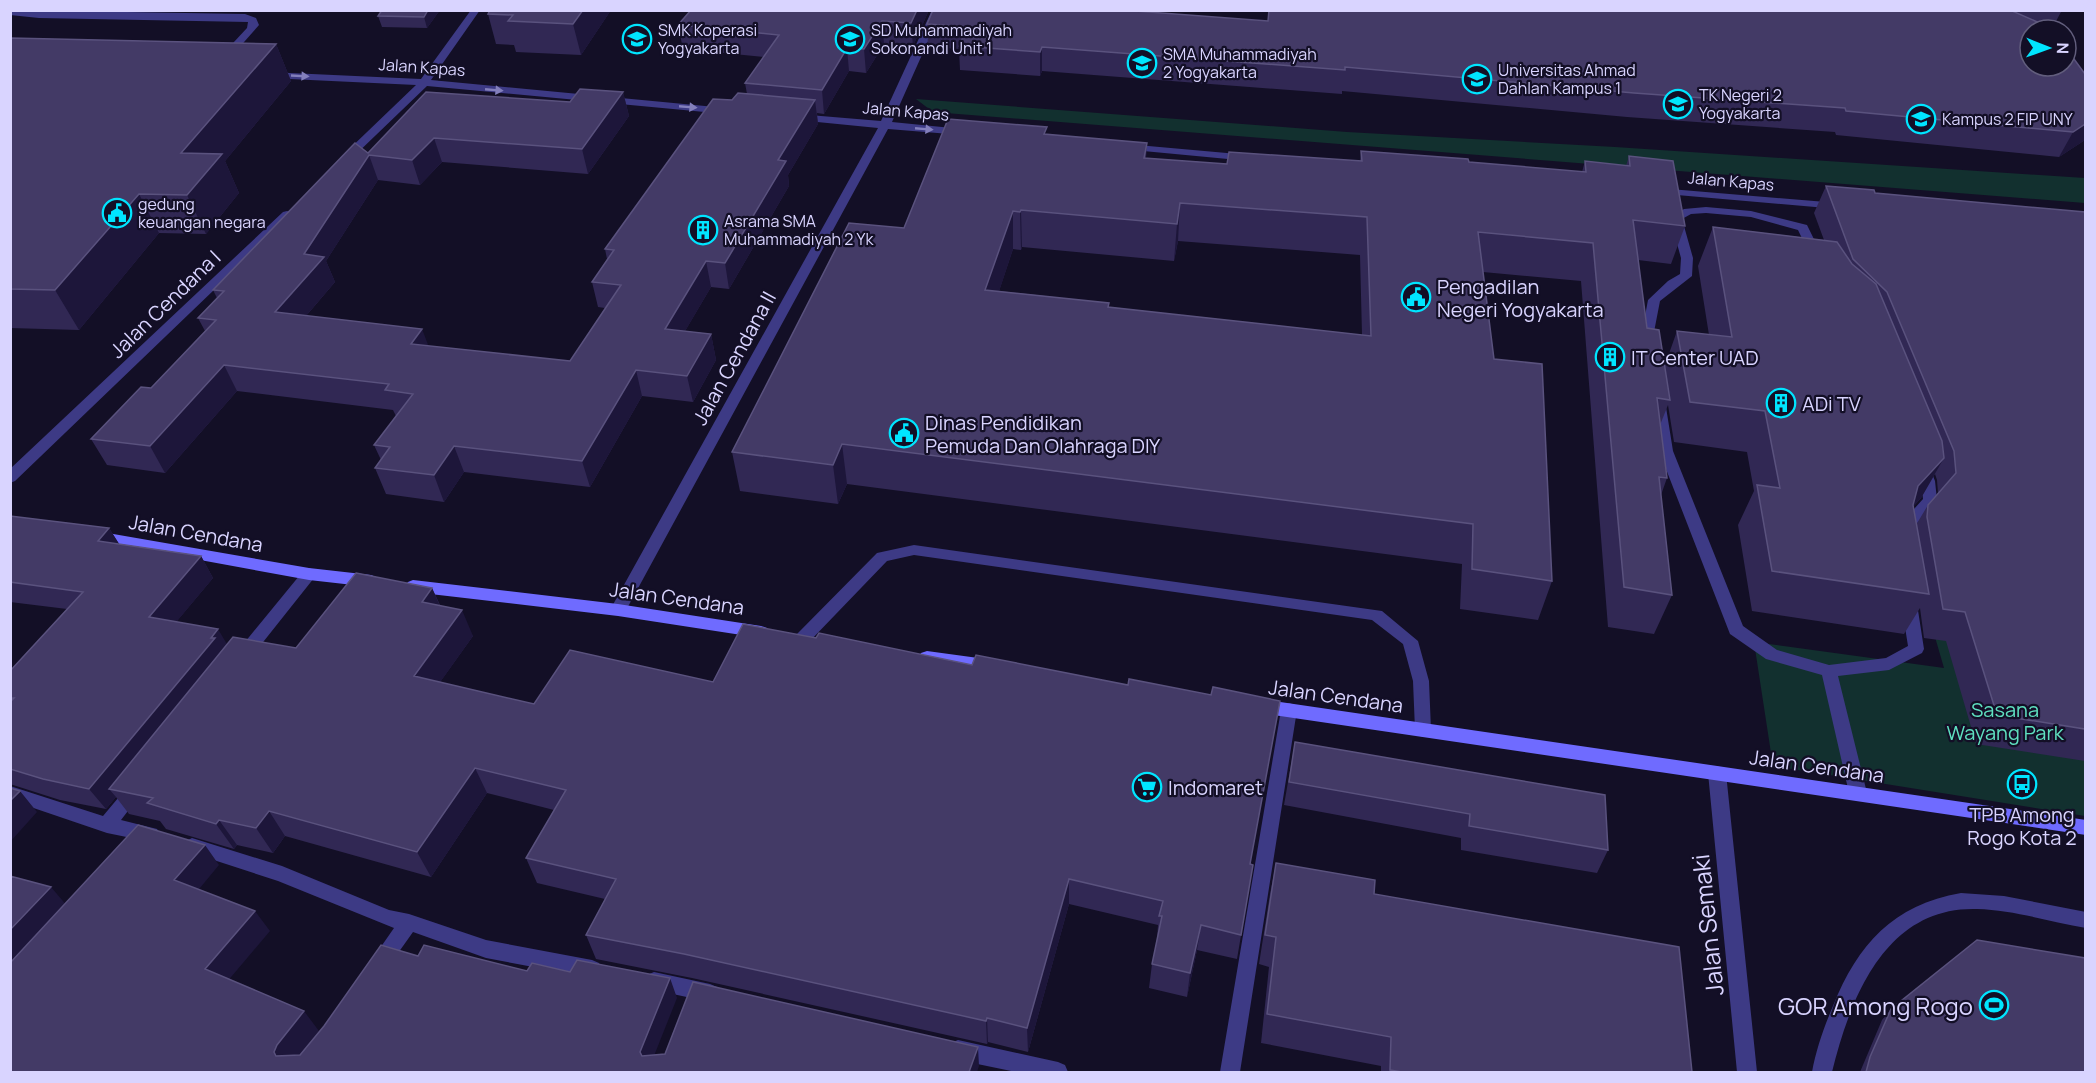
<svg xmlns="http://www.w3.org/2000/svg" width="2096" height="1083" font-family="Manrope,sans-serif">
<rect width="100%" height="100%" fill="#130f26"/>
<path fill="#12302f" d="M916 99 1347 132 1615 147 2085 178V203L933 112Z
M2085 447V816L1773 766 1754 642 1944 668 1906 537Z"/>
<g fill="none" stroke-linecap="round" stroke-linejoin="round">
<path fill="#3d3a85" fill-rule="evenodd" d="M10 10 245 14 256 18 259 25 229 59 225 60 220 57 247 28 248 22 39 18 10 15Z
M1706 207 1751 211 1807 225 1838 288 1871 321 1935 481 1937 500 1909 533 1908 546 1924 649 1922 653 1889 670 1838 676 1867 793 1864 798 1858 800 1852 798 1849 793 1822 675 1766 659 1730 634 1659 451 1642 332 1648 300 1668 281 1680 274 1681 258 1670 218 1684 209ZM1706 213 1751 217 1798 230 1826 288 1836 302 1859 322 1921 481 1923 499 1897 528 1892 546 1908 646 1886 658 1829 665 1777 650 1743 626 1673 451 1654 332 1660 301 1692 276 1693 258 1682 219 1691 214Z
M914 545 1382 611 1418 641 1429 681 1431 730 1429 735 1423 737 1417 735 1415 730 1413 681 1403 644 1372 620 914 555 887 561 809 642H797L795 638 797 634 877 553Z
M1961 893 2004 896 2086 912V928C2050 922 2014 910 1977 909 1885 906 1850 999 1832 1072H1812C1816 1050 1824 1027 1833 1006 1858 944 1893 905 1961 893Z"/>
<path fill="#3d3a85" fill-rule="evenodd" d="M471 10H480L431 80 726 108 731 111 726 114 427 86 350 160 346 161 340 158 342 156 416 85 268 78 263 75 268 72 421 79Z
M932 10H942L892 122 962 129 967 132 962 135 888 129 624 614H612L610 610 878 128 797 120 792 117 797 114 881 121Z
M1126 144 1249 155 1255 158 1249 161 1122 149V145Z
M1658 188 1838 203 1844 206 1838 209 1654 193 1652 191Z
M287 211 291 212V216L15 481 10 483V469L283 212Z
M309 568 314 570 317 574 314 578 248 661 242 663 236 661 234 657 236 653 304 570Z
M1289 703 1295 705 1297 710 1240 1072H1220L1281 710 1283 705Z
M1717 766 1723 768 1726 773 1757 1072H1737L1708 773 1711 768Z
M135 783 141 785 144 790 121 820 157 829 160 834 157 839 151 842 107 833 10 800V786L103 816 129 785Z
M192 838 282 866 389 910 409 914 486 940 592 960 599 963 602 969 599 975 592 978 486 958 413 932 386 970 379 973 372 970 369 964 394 928 278 881 186 851 183 846 186 841Z
M654 972 710 984 717 987 720 993 717 999 710 1002 654 990 647 987 644 981 647 975Z
M958 1040 1058 1062 1065 1065 1068 1072H1016L958 1060 951 1057 948 1050 951 1043Z"/>
<path fill="#6f6bff" fill-rule="evenodd" d="M96 531 309 568 371 575 376 577 379 581 376 585 371 587 309 580 91 540 89 536 91 532Z
M413 580 618 604 761 626 767 628 769 632 767 636 761 638 618 616 413 592 408 590 405 586 408 582Z
M927 651 993 660 999 662 1001 666 999 670 993 672 927 663 921 661 919 657 921 653Z
M1260 699 2086 820V835L1260 713 1254 711 1252 706 1254 701Z"/>
</g>
<path fill="#312854" fill-rule="evenodd" d="M440 10 427 28 382 27 378 16Z
M611 10 581 55 516 52 514 45 496 44 488 14Z
M691 10H929L913 46 884 44 866 73 849 71 824 114 817 113 818 124 788 175 789 186 729 289 711 287 685 331 711 334 716 360 693 402 642 396 590 487 464 472 444 502 386 494 375 468 381 460 374 445 396 416 393 410 237 391 165 473 107 465 91 439 151 388 205 331 198 318 217 298 213 290 368 153 570 102 623 92 629 116 588 174 442 162 420 185 378 180 326 261 335 282 306 316 429 346 570 361 605 308 598 307 592 282 607 259 605 249 732 100 747 94 745 83 764 57 683 49 678 25Z
M1269 10H2062L2053 27 2046 26 2085 74V140L2059 157 1836 135 1835 132 1627 117 1342 91V94L1042 71 1040 76 960 70 959 49 928 47 927 24 1268 21Z
M10 38 276 44 291 81 225 161 239 193 206 234 159 233 79 330 10 328Z
M1047 135 1147 143 1146 158 1227 164 1360 161 1361 151 1469 162 1582 172 1585 161 1626 166 1629 156 1685 226 1671 264 1638 260 1647 328 1665 365 1677 331 1709 335 1698 266 1713 227 1824 240 1814 213 1826 186 1875 193 2085 212V761L1976 744 1946 641 1924 638 1920 608 1904 634 1752 611 1738 525 1754 491 1747 452 1674 442 1668 405 1660 425 1667 478 1661 495 1672 595 1654 634 1608 627 1581 281 1483 272 1494 359 1552 581 1538 620 1460 609 1462 564 847 484 838 504 740 491 732 452 904 228ZM1178 241 1360 255 1362 335 1109 307V303L999 291 1013 249 1021 250 1022 247 1174 261ZM1935 474 1937 480 1938 493 1928 505 1916 525 1913 507 1921 498Z
M10 516 109 528 119 544 201 556 213 578 176 622 227 645 296 648 432 588 440 605 473 636 440 682 534 704 1253 865 1237 959 1197 950 1187 997 1149 988 1152 964 1157 940 1158 925 1069 904 1028 1052 988 1042 987 1044 692 978 596 959 586 935 605 899 537 883 526 858 554 810 487 793 431 877 285 836 273 853 237 845 234 849 166 829 160 821 129 814 116 797 106 809 60 800 10 784V671L67 609 10 602Z
M1295 742 1608 850 1597 873 1461 850V838L1284 805Z
M1276 863 1374 894 1692 1072H1381V1066L1261 1043 1269 967 1259 964 1270 894Z
M1891 1009 2085 1072H1860L1882 1020Z"/>
<path fill="#1d163a" d="M428 10H440L427 28 424 17Z
M583 10H611L581 55 573 24Z
M917 10H929L913 46 911 23Z
M882 21 884 44 866 73 864 49Z
M276 44 291 81 225 161 239 193 206 234 187 195 181 153Z
M1042 47V71L1040 76V52Z
M847 48 849 71 824 114 822 90Z
M623 92 629 116 588 174 582 149Z
M815 100 818 124 788 175 789 186 729 289 725 263 778 160Z
M2085 124V140L2059 157 2073 132Z
M434 138 442 162 420 185 412 160Z
M369 155 378 180 326 261 335 282 287 338 275 312 304 254Z
M139 194 159 233 79 330 55 290Z
M1180 203 1178 241 1174 261 1177 224Z
M1021 210 1022 247 1021 250 1020 212Z
M1013 211V249L987 328 985 290Z
M706 261 711 287 671 355 665 329Z
M422 329 432 355 411 344Z
M711 334 716 360 693 402 687 376Z
M224 365 237 391 165 473 150 446Z
M636 370 642 396 590 487 582 461Z
M842 444 847 484 838 504 833 465Z
M454 446 464 472 444 502 434 475Z
M1944 458 1921 498 1895 526 1918 486Z
M109 528 123 550 98 541Z
M201 556 213 578 163 638 149 617Z
M432 588 444 615 422 602Z
M462 610 473 636 426 702 414 676Z
M218 629 231 651 109 789 116 797 106 809 89 789Z
M475 768 487 793 431 877 417 852Z
M20 791 37 812 10 842V801Z
M269 811 285 836 273 853 256 828Z
M219 820 237 845 234 849 216 824Z
M205 845 219 865 190 900 174 880Z
M1069 879V904L1028 1052 1027 1028Z
M51 887 68 907 10 970V930Z
M255 911 270 931 221 989 205 969Z
M1201 925 1197 950 1187 997 1190 973Z
M670 978 677 998 648 1071 640 1052Z
M304 1011 319 1031 292 1064 289 1071 274 1052 277 1045Z
M987 1018 988 1042 987 1044 986 1021Z
M978 1047 979 1066 977 1072H969Z"/>
<path fill="#433a66" stroke="#5a527e" stroke-width="1.5" fill-rule="evenodd" d="M382 10H428L424 17 378 16Z
M490 10H583L573 24 508 21 513 15 488 14Z
M691 10H917L911 23 882 21 864 49 847 48 822 90 745 83 779 35 678 25Z
M933 10H1122L1268 21 1269 10H2010L2051 28 2052 30H2030V66H2066V48L2085 74V124L2073 132 1846 111 1845 108 1634 93 1345 67V70L1042 47 1040 52 959 46 967 27 927 24Z
M10 38 276 44 181 153 222 154 187 195 139 194 55 290 10 289Z
M580 89 623 92 582 149 434 138 412 160 369 155 304 254 324 257 275 312 422 329 411 344 570 361 621 285 592 282 614 250 605 249 713 99 732 100 738 93 815 100 778 160 786 161 725 263 706 261 665 329 711 334 687 376 636 370 582 461 454 446 434 475 375 468 390 447 374 445 413 394 385 390 389 384 224 365 150 446 91 439 141 387 151 388 216 320 198 318 224 291 213 290 355 143 368 153 426 92 570 102Z
M948 119 1047 127 1044 134 1147 143 1144 158 1227 164 1229 152 1362 161 1361 151 1468 159 1469 162 1586 172 1585 161 1630 166 1629 156 1673 161 1685 226 1633 220 1647 328 1659 330 1670 400 1657 398 1667 478 1659 477 1672 595 1624 587 1593 243 1478 232 1494 359 1542 364 1552 581 1472 569 1473 524 842 444 833 465 732 452 849 223 904 228ZM1180 203 1367 217 1371 336 1108 307 1109 303 985 290 1013 211 1020 212 1021 210 1177 224Z
M1826 186 1874 190 1875 193 2085 212V729L1997 715 1965 612 1943 609 1927 517 1928 505 1956 473 1954 451 1887 292 1853 259Z
M1713 227 1837 242 1852 264 1876 284 1942 441 1944 458 1918 486 1913 505 1929 594 1772 571 1757 485 1780 488 1765 411 1690 402 1677 331 1732 337Z
M10 516 109 528 98 541 201 556 149 617 218 629 211 638H215L89 789 43 779 10 769V702L14 698H10V671L83 592 10 582Z
M356 573 432 588 422 602 462 610 414 676 534 704 570 650 713 682 743 624 816 638 819 633 972 665 976 655 1128 685 1129 679 1211 695 1213 687 1280 701 1250 864 1253 865 1241 935 1201 925 1190 973 1152 964 1162 916H1159L1163 901 1069 879 1027 1028 987 1018 986 1021 684 954 586 935 616 879 526 858 566 790 475 768 417 852 269 811 256 828 219 820 216 824 147 803 153 798 109 789 233 637 296 648Z
M1295 742 1605 795 1608 850 1469 826 1470 814 1289 782Z
M10 788 20 791 10 801Z
M138 825 205 845 174 880 255 911 205 969 304 1011 277 1045 274 1052 276 1056 300 1055 324 1026 381 945 418 956 424 945 527 971 532 963 570 972 577 960 670 978 640 1052 642 1056 665 1054 693 982 978 1047 969 1072H10V963Z
M1276 863 1375 880 1374 894 1679 947 1692 1072H1402L1390 1070 1391 1037 1267 1014 1276 937 1265 935Z
M10 876 51 887 10 930Z
M1977 940 2085 958V1072H1866L1870 1057 1891 1009Z"/>
<defs><path id="oneway-solid" d="M-6-.8H1V-3.2L6.5 0L1 3.2V.8H-6Z" transform="scale(1.5)"/></defs>
<g fill="#837fbc">
<use href="#oneway-solid" transform="translate(300 76) rotate(3)"/>
<use href="#oneway-solid" transform="translate(494 90) rotate(5)"/>
<use href="#oneway-solid" transform="translate(688 107) rotate(5)"/>
<use href="#oneway-solid" transform="translate(924 129) rotate(5)"/>
</g>
<defs>
<g id="school-ring" transform="scale(1.5)"><circle r="9.5" fill="#130f26" stroke="#00e5ff" stroke-width="1.5"/><path d="M0-5L7-2L0 1L-7-2ZM-4 1L0 2.5L4 1V4Q0 6-4 4Z" fill="#00e5ff"/></g>
<g id="university-ring" transform="scale(1.5)"><circle r="9.5" fill="#130f26" stroke="#00e5ff" stroke-width="1.5"/><path d="M0-5L7-2L0 1L-7-2ZM-4 1L0 2.5L4 1V4Q0 6-4 4Z" fill="#00e5ff"/></g>
<g id="civic-ring" transform="scale(1.5)"><circle r="9.5" fill="#130f26" stroke="#00e5ff" stroke-width="1.5"/><path d="M-.6-6.5H3V-4.5H.6V-3L4-1V1h2V6H-6V1h2V-1L-.6-3ZM-1.2 2.5V6h2.4V2.5Z" fill="#00e5ff"/></g>
<g id="building-ring" transform="scale(1.5)"><circle r="9.5" fill="#130f26" stroke="#00e5ff" stroke-width="1.5"/><path d="M-4-6H4V6H1V3H-1V6H-4ZM-2.5-4.3h1.7v1.8h-1.7ZM.8-4.3h1.7v1.8H.8ZM-2.5-1h1.7V.8h-1.7ZM.8-1h1.7V.8H.8Z" fill="#00e5ff"/></g>
<g id="bus-ring" transform="scale(1.5)"><circle r="9.5" fill="#130f26" stroke="#00e5ff" stroke-width="1.5"/><path d="M-5-6H5V4H4V6H2V4H-2V6H-4V4H-5ZM-3.5-4V0h7V-4ZM-3.5 1.2v1.5H-2V1.2ZM2 1.2v1.5H3.5V1.2Z" fill="#00e5ff"/></g>
<g id="supermarket-ring" transform="scale(1.5)"><circle r="9.5" fill="#130f26" stroke="#00e5ff" stroke-width="1.5"/><path d="M-6-5.5h2.5l.6 2H6L4.5 2H-2.5L-4.4-4H-6ZM-1.5 3.2a1.3 1.3 0 1 0 .1 0ZM3 3.2a1.3 1.3 0 1 0 .1 0Z" fill="#00e5ff"/></g>
<g id="stadium-ring" transform="scale(1.5)"><circle r="9.5" fill="#130f26" stroke="#00e5ff" stroke-width="1.5"/><path d="M0-5a6.5 5 0 1 0 0 10a6.5 5 0 1 0 0-10ZM-3.5-1.8h7v3.6h-7Z" fill="#00e5ff"/></g>
</defs>
<g fill-rule="evenodd">
<use href="#school-ring" x="637" y="39"/>
<use href="#school-ring" x="850" y="39"/>
<use href="#school-ring" x="1142" y="63"/>
<use href="#university-ring" x="1477" y="79"/>
<use href="#school-ring" x="1678" y="104"/>
<use href="#university-ring" x="1921" y="119"/>
<use href="#civic-ring" x="117" y="213"/>
<use href="#building-ring" x="703" y="230"/>
<use href="#civic-ring" x="1416" y="297"/>
<use href="#building-ring" x="1610" y="357"/>
<use href="#building-ring" x="1781" y="403"/>
<use href="#civic-ring" x="904" y="433"/>
<use href="#bus-ring" x="2022" y="784"/>
<use href="#supermarket-ring" x="1147" y="787"/>
<use href="#stadium-ring" x="1994" y="1005"/>
</g>
<g text-anchor="middle" dominant-baseline="central" stroke-width="4.5" stroke-linejoin="round" paint-order="stroke">
<g font-size="16" fill="#d9d4ff" stroke="#130f26" text-anchor="start">
<text x="658" y="30">SMK Koperasi<tspan x="658" dy="18">Yogyakarta</tspan></text>
<text x="871" y="30">SD Muhammadiyah<tspan x="871" dy="18">Sokonandi Unit 1</tspan></text>
<text x="1163" y="54">SMA Muhammadiyah<tspan x="1163" dy="18">2 Yogyakarta</tspan></text>
<text x="1498" y="70">Universitas Ahmad<tspan x="1498" dy="18">Dahlan Kampus 1</tspan></text>
<text x="1699" y="95">TK Negeri 2<tspan x="1699" dy="18">Yogyakarta</tspan></text>
<text x="1942" y="119">Kampus 2 FIP UNY</text>
<text x="138" y="204">gedung<tspan x="138" dy="18">keuangan negara</tspan></text>
<text x="724" y="221">Asrama SMA<tspan x="724" dy="18">Muhammadiyah 2 Yk</tspan></text>
</g>
<g font-size="16" fill="#d9d4ff" stroke="#130f26">
<text transform="translate(422 67) rotate(4)">Jalan Kapas</text>
<text transform="translate(906 111) rotate(5)">Jalan Kapas</text>
<text transform="translate(1731 181) rotate(5)">Jalan Kapas</text>
</g>
<g font-size="20" fill="#d9d4ff" stroke="#130f26" text-anchor="start">
<text x="1437" y="286">Pengadilan<tspan x="1437" dy="23">Negeri Yogyakarta</tspan></text>
<text x="1631" y="357">IT Center UAD</text>
<text x="1802" y="403">ADi TV</text>
<text x="925" y="422">Dinas Pendidikan<tspan x="925" dy="23">Pemuda Dan Olahraga DIY</tspan></text>
<text x="1168" y="787">Indomaret</text>
<text x="2022" y="814" text-anchor="middle">TPB Among<tspan x="2022" dy="23">Rogo Kota 2</tspan></text>
</g>
<g font-size="20" fill="#d9d4ff" stroke="#130f26">
<text transform="translate(165 304) rotate(-44)">Jalan Cendana I</text>
<text transform="translate(734 358) rotate(-61)">Jalan Cendana II</text>
<text transform="translate(196 533) rotate(10)">Jalan Cendana</text>
<text transform="translate(677 598) rotate(8)">Jalan Cendana</text>
<text transform="translate(1336 696) rotate(8)">Jalan Cendana</text>
<text transform="translate(1817 766) rotate(8)">Jalan Cendana</text>
</g>
<g font-size="20" fill="#5fe0c0" stroke="#130f26">
<text x="2005" y="709">Sasana<tspan x="2005" dy="23">Wayang Park</tspan></text>
</g>
<g font-size="24" fill="#d9d4ff" stroke="#130f26">
<text transform="translate(1707 925) rotate(-96)">Jalan Semaki</text>
</g>
<g font-size="24" fill="#d9d4ff" stroke="#130f26" text-anchor="end">
<text x="1973" y="1005">GOR Among Rogo</text>
</g>
</g>
<rect width="2096" height="1083" fill="none" stroke="#d9d4ff" stroke-width="24"/>
<g transform="translate(2048 48) rotate(91)"><circle r="28" fill="#130f26" stroke="#625e7d" stroke-width="1.5"/>
<path d="M0-4.5L10 22L0 15L-10 22Z" fill="#00e5ff"/>
<text y="-9" font-size="16" font-weight="bold" text-anchor="middle" fill="#d9d4ff">N</text>
</g>
</svg>
